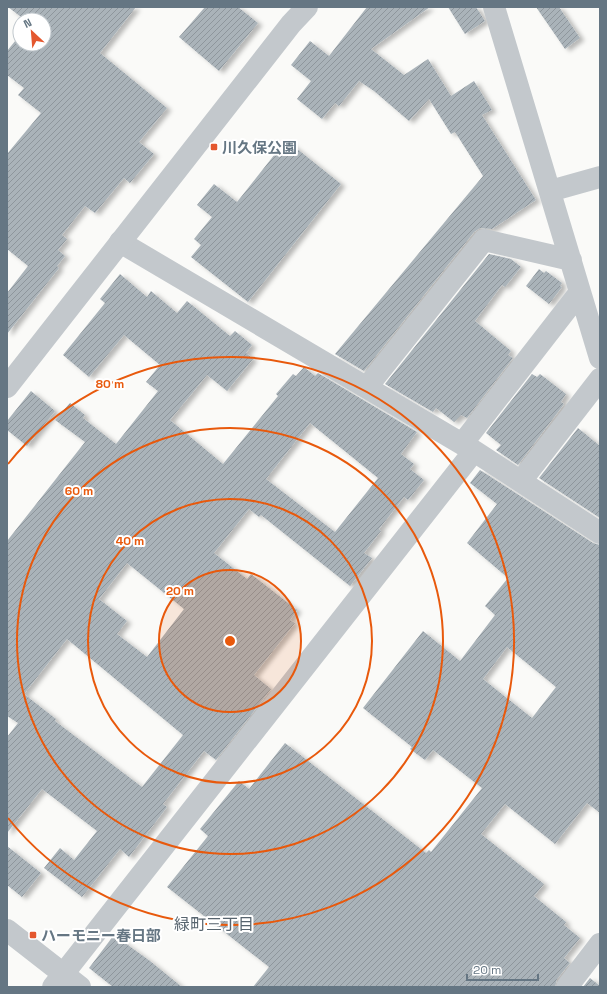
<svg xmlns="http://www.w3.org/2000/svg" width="607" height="994" font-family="'Space Grotesk','Noto Sans JP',sans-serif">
<defs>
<pattern id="building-hatch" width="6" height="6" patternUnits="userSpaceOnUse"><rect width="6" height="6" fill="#aab3b9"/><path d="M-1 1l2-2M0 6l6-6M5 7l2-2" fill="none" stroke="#8e969c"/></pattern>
<filter id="shadow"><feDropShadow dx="4.5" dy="2.5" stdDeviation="2" flood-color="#0004"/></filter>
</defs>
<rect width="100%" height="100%" fill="#fafaf8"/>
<path fill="url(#building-hatch)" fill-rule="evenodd" filter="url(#shadow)" d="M8 7H136L100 53 167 108 139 142 154 154 130 183 124 178 95 213 85 206 62 235 67 239 58 250 65 256 57 266 59 268 7 334V293L28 266 7 249V154L41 113 18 95 24 88 7 75V51L20 35V44H44V20H25Z
M205 7H238L258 23 219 71 179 37Z
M367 7H430L371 49 404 75 428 59 451 96 474 81 492 110 482 115 536 200 492 229 480 228 474 232 364 371 335 354 483 176 455 132 451 134 429 99 409 121 374 91 359 81 339 106 335 103 322 119 297 99 311 81 291 65 310 41 329 56Z
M448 7H476L485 21 465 34Z
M536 7H559L580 38 565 49Z
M286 140 341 184 248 302 191 257 201 245 194 239 212 217 197 205 214 184 237 202Z
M489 254 511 259 521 267 505 287 502 285 475 321 511 351 508 355 513 358 467 418 461 415 454 422 436 408 433 412 385 384Z
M539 269 544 273 546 271 562 283 560 286 562 287 549 304 526 286Z
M120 274 147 297 151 291 177 313 187 301 230 336 235 331 252 345 246 353 253 359 227 391 207 375 170 420 223 464 278 396 276 394 293 374 296 376 304 367 315 376 318 373 417 432 401 454 414 464 410 469 424 480 408 500 404 497 379 529 381 531 364 553 372 558 350 586 261 515 259 517 249 509 214 553 247 579 251 574 297 610 290 620 295 623 254 675 271 689 216 760 204 751 163 804 167 807 129 857 120 849 82 897 44 868 60 848 74 860 97 831 42 789 7 833V737L18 723 7 716V541L85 442 55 420 70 403 85 415 83 418 116 444 158 391 146 382 160 365 124 335 89 377 63 355 105 303 100 299ZM310 423 378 478 335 532 266 479ZM127 563 184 609 147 657 117 634 127 621 99 599ZM67 639 183 735 142 787 55 721 56 719 24 694Z
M532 374 537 377 540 374 566 394 561 402 564 404 518 465 496 450 501 445 486 433Z
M31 391 55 411 27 446 7 430V421Z
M578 428 600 446V518L539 478Z
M480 470 593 543 600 545V813L587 803 555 844 505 804 481 834 544 884 534 896 566 922 564 925 580 938 564 958 570 963 557 979 555 987H253L269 967 167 887 208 836 200 829 239 781 249 789 285 743 426 853 429 850 431 852 482 788 433 750 425 760 410 749 412 747 363 708 423 631 460 661 495 615 485 606 508 578 467 543 497 504 470 483ZM507 647 556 687 532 718 483 679Z
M7 846 41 873 22 897 7 885Z
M114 935 150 961 182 987H113L89 968Z
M590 978 600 986V987H583Z"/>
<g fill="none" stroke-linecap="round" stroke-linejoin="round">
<path stroke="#c3c8cc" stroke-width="22" d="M494 7 600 358
M550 191 600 177
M120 242 474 451 600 533
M367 387 484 240 571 260
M462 444 580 292
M521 481 600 379
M7 930 80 987
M53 987 474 451
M567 987 600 944"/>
<path stroke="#c3c8cc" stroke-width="22" d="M7 387 291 24 307 7"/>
</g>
<circle cx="230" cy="641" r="71" fill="#e8590c" fill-opacity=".12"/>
<g fill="none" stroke="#e8590c" stroke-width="2">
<circle cx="230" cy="641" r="71"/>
<circle cx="230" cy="641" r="142"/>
<circle cx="230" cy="641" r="213"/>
<path d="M8 464A284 284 0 1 1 8 818"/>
</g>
<g fill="#e4572e" stroke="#fff" stroke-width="1.5">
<rect x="210" y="143" width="8" height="8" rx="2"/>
<rect x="29" y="931" width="8" height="8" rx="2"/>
</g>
<g text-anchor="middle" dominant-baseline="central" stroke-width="4" stroke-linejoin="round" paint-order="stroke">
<g font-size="15" font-weight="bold" fill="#657683" stroke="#fff" text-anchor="start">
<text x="222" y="147">川久保公園</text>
<text x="41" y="935">ハーモニー春日部</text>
</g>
<g font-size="16" fill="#57646e" stroke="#fff">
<text x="214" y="924">緑町三丁目</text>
</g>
</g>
<circle cx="230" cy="641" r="6" fill="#e8590c" stroke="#fff" stroke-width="2"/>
<g font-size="12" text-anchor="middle" font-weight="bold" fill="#e8590c" stroke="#fff" stroke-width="4" stroke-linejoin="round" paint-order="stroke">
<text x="110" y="388">80 m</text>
<text x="79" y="495">60 m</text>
<text x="130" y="545">40 m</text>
<text x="180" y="595">20 m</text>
</g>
<rect width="607" height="994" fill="none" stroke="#657683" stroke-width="16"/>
<g transform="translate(32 32) rotate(334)"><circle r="19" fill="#ffffff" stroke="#c1c8cd"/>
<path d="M0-3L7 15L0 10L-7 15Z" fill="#e4572e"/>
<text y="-6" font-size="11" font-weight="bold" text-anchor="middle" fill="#657683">N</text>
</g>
<path d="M467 974v6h71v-6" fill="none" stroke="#657683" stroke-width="2"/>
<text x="473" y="974" font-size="12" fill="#657683" stroke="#ffffff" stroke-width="3" paint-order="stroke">20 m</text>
</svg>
